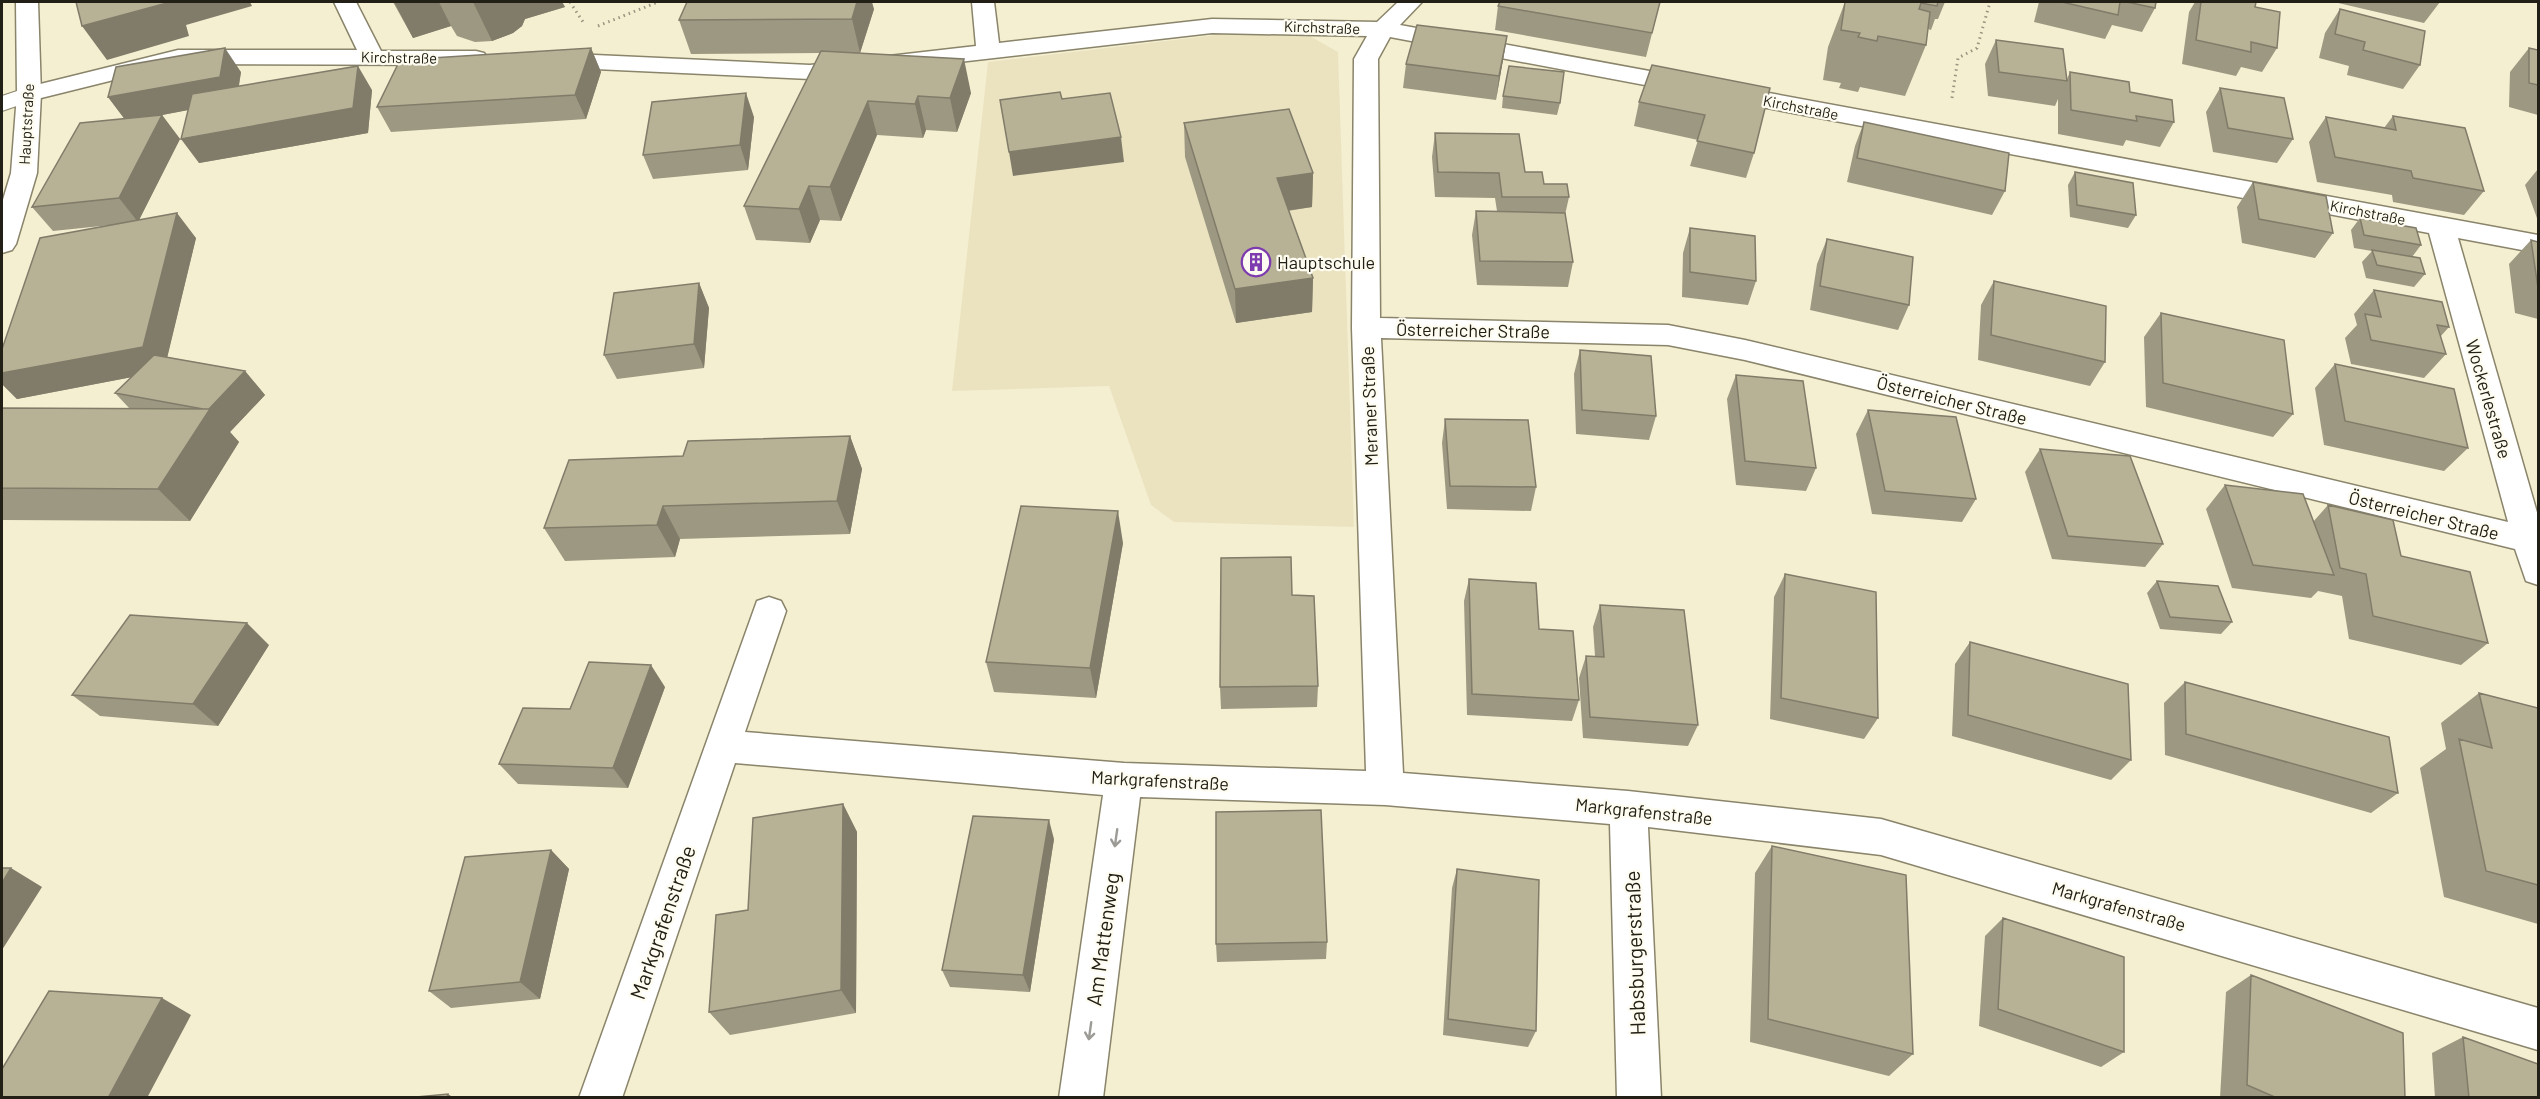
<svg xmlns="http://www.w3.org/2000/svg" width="2540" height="1099" font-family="Barlow,sans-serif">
<rect width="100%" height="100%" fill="#f5efd2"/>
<path fill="#ebe3c0" d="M1233 33 1308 35 1338 52 1354 527 1174 522 1151 505 1109 386 952 391 988 62Z"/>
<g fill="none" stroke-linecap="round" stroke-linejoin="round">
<g stroke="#89846a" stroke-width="2">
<path id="lane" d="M29 87 37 89 41 94 37 99 2 111V96Z"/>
</g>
<g stroke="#89846a" stroke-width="3">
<path id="street" d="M334 2H356L381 51H476L484 53 488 58 484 63 476 65 178 64 29 101 20 99 17 94 20 89 178 50H357Z
M972 2H994L999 43 1212 19 1377 22 1398 2H1422L1400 25 2538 235V253L2458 238 2538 516V585L2526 581 2515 549 1745 360 1668 345 1381 338 1403 773 1628 791 1881 819 2538 1008V1050L1881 855 1648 827 1661 1098H1617L1610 824 1385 805 1140 797 1103 1098H1059L1103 795 735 763 622 1098H579L757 601 769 597 781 601 786 611 745 732 1124 763 1366 771 1352 328 1354 59 1367 36 1212 33 810 79 551 67 543 65 539 60 543 55 551 53 810 65 976 46ZM1390 37 2429 233 2508 522 1745 340 1668 325 1380 318 1378 59Z"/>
</g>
<g stroke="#89846a" stroke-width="3">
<path id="secondary" d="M16 2H38L41 94 37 173 16 244 12 250 2 253V203L11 173 17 94Z"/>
</g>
<path stroke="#9a9681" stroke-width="3" stroke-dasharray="1.5 4" stroke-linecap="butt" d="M570 2 585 25
M598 26 658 2
M1952 98 1958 58 1977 48 1990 2"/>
<use href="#lane" fill="#fff" fill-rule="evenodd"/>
<use href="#street" fill="#fff" fill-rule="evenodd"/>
<use href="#secondary" fill="#fff" fill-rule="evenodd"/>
</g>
<path fill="#9d9881" d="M393 2H562L565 7 525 19 522 26 513 33 492 41 475 42 457 36 451 26 413 38Z
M1660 2 1646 57 1495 30 1498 6Z
M1845 2H1945L1938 19H1935L1931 30 1928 29 1926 45 1905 96 1860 87 1858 92 1839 88 1841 83 1823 80 1828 47Z
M2039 2H2156L2155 8 2142 32 2112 25 2105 39 2034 22Z
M2195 2H2256L2255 7 2277 48 2262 72 2241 67 2236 76 2182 64 2189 12Z
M2334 2H2440L2424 23Z
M874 9 860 53H851L971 93 957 132 926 130 923 138 877 135 841 221 820 220 810 243 756 240 744 206 820 53 691 54 679 20Z
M2340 9 2420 65 2403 89 2347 75 2349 66 2319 58 2325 33Z
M1507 36 1496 100 1403 88 1406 64Z
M1996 40 2067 79 2070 72 2130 92 2174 122 2160 147 2126 140 2123 146 2058 134V99L2055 106 1988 96 1985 64Z
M591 48 601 72 586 119 391 132 377 107Z
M2529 48 2538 50V115L2509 107 2510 72Z
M1652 65 1754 153 1746 178 1690 166 1698 140 1634 126 1639 102Z
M241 72 239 86 372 90 368 133 199 163 188 110 162 115 180 139 139 220 196 238 167 357 245 371 265 395 230 432 239 442 190 521 2 520V408L130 409 115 393 132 377 17 399 2 384V349L111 225 53 231 32 207 124 118 108 97Z
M2220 88 2293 139 2277 163 2213 152 2206 112Z
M1503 96 1560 103 1557 115 1502 108Z
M2393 116 2484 191 2464 215 2393 202 2392 195 2317 182 2309 142 2326 117 2384 128Z
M754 117 748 170 653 179 643 155Z
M1864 122 2005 191 1992 215 1847 182 1855 146Z
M1184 123 1313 173 1312 207 1288 211 1313 278 1312 312 1236 323 1185 157Z
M1435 133 1525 172 1544 184 1569 197 1565 215 1573 262 1568 287 1477 285 1472 235 1476 211H1497L1495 198 1435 197 1432 157Z
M2538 169V221L2525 185Z
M2075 172 2136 215 2128 228 2070 217 2068 185Z
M2253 182 2333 233 2315 258 2242 243 2237 207Z
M2360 218 2421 245 2412 257 2425 274 2414 287 2366 278 2362 262 2372 251 2354 248 2351 230Z
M1690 228 1756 281 1748 305 1682 297 1683 253Z
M1827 239 1909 305 1898 330 1810 310 1817 264Z
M2531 240 2538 242V319L2515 313 2509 264Z
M1994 281 2105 362 2090 386 1978 360 1981 305Z
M699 283 709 308 704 368 617 379 604 355Z
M2374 290 2449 327 2440 337 2446 354 2424 378 2351 364 2345 338 2357 325 2354 314Z
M2161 313 2293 414 2273 437 2146 407 2144 337Z
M1580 350 1656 416 1649 440 1576 434 1574 374Z
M2335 364 2468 448 2444 471 2324 445 2315 388Z
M1736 375 1816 468 1806 491 1736 485 1727 399Z
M1868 410 1976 499 1962 522 1872 514 1856 434Z
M1445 419 1536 487 1531 511 1447 509 1442 443Z
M850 436 862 469 850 534 680 539 675 557 565 561 544 528Z
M2040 449 2163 544 2145 567 2052 559 2025 472Z
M2225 485 2313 522 2328 505 2401 556 2488 643 2461 665 2349 639 2342 596 2318 591 2311 598 2232 588 2206 509Z
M1123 543 1096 698 994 692 986 662Z
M1785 574 1878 718 1864 739 1770 719 1774 597Z
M1469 579 1539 629 1579 700 1572 721 1467 715 1464 601Z
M2157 581 2232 622 2221 634 2160 629 2147 593Z
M1292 595 1318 686 1317 707 1221 709 1220 687Z
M1600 605 1698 725 1688 746 1583 738 1579 678 1586 656H1595L1593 627Z
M1970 642 2131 760 2111 780 1952 736 1955 664Z
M269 645 218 726 100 716 72 695Z
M2185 682 2398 793 2371 813 2165 755 2164 703Z
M665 687 628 788 518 784 499 764 570 709Z
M2479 693 2538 708V924L2444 897 2420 768 2446 749 2441 723Z
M843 804 857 832 856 1013 730 1035 709 1012Z
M1054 839 1030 992 950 987 942 970Z
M1772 846 1913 1054 1889 1076 1750 1042 1755 873Z
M551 850 569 869 540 999 451 1008 429 991Z
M1457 869 1536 1031 1528 1047 1443 1035 1452 888Z
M2003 918 2124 1052 2101 1067 1979 1026 1985 936Z
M1327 942 1326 959 1217 962 1216 944Z
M2251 975 2405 1098H2220L2226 992Z
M2463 1037 2538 1098H2435L2432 1053Z"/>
<path fill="#807c69" d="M166 2H250L252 6 186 25 189 36 107 60 82 26Z
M394 2H439L451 26 413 38Z
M473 2H562L565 7 525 19 522 26 513 33 492 41Z
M857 2H872L874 9 860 53 852 19Z
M1507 36 1503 60 1496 100 1499 76Z
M225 48 241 72 236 101 162 115 180 139 138 222 119 198 126 121 108 97Z
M591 48 601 72 586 119 575 95Z
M964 59 971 93 957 132 950 98Z
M358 66 372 90 368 133 199 163 181 139Z
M746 93 754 117 748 170 740 145Z
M918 96 926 130 923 138 915 104Z
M868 101 877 135 841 221 830 187Z
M1121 137 1124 162 1013 176 1009 152Z
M1313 173 1312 207 1276 212 1277 178Z
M809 186 820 220 810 243 799 209Z
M177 213 196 238 164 371 17 399 2 384V373Z
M1313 278 1312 312 1236 323 1235 289Z
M699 283 709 308 704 368 694 344Z
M245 371 265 395 230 432 239 442 190 521 158 489 208 410Z
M850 436 862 469 850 534 837 501Z
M663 506 680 539 675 557 657 525Z
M1118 511 1123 543 1096 698 1090 668Z
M247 623 269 645 218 726 193 704Z
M651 665 665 687 628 788 613 768Z
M843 804 857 832 856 1013 841 990Z
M1049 820 1054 839 1030 992 1023 975Z
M551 850 569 869 540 999 520 982Z
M11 868 42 887 2 950V883Z
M162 998 191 1015 147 1098H108Z
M448 1094 454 1098H447Z"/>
<path fill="#b7b196" stroke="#807c69" stroke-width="1.5" d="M76 2H166L167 3 82 26Z
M687 2H857L852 19 679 20Z
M1500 2H1660L1652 33 1498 6Z
M1845 2H1938L1937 6 1921 3 1919 9 1930 12 1926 45 1878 36 1877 41 1858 37 1860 33 1841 30Z
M2062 2H2120L2118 15Z
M2127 2H2156L2155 8Z
M2201 2H2256L2255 7 2280 12 2277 48 2251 42V52L2196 40Z
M2340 9 2425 31 2420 65 2363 50 2365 42 2335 34Z
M1417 25 1507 36 1499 76 1406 64Z
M1996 40 2063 49 2067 81 1999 72Z
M225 48 220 77 108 97 116 67Z
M591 48 575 95 377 107 400 60Z
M2529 48 2538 50V85L2529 83Z
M821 51 964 59 950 98 918 96 915 104 868 101 830 187 809 186 799 209 744 206Z
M1652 65 1770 88 1754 153 1697 141 1705 115 1639 102Z
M358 66 353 108 181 139 192 94Z
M1509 66 1564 72 1560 103 1503 96Z
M2070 72 2129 82 2130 92 2172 100 2174 122 2136 116 2137 121 2071 110Z
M2220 88 2284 98 2293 139 2228 128Z
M1060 92 1062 99 1110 93 1121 137 1009 152 1000 100Z
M746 93 740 145 643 155 652 102Z
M1289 109 1313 173 1277 178 1313 278 1235 289 1184 123Z
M162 115 119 198 32 207 80 123Z
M2393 116 2465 128 2484 191 2413 178 2411 171 2335 157 2326 117 2396 130Z
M1864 122 2009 153 2005 191 1857 158Z
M1435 133 1519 134 1525 172H1542L1544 184H1567L1569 197H1502L1499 173 1438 172Z
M2075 172 2133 183 2136 215 2077 205Z
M2253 182 2326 196 2333 233 2259 219Z
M1476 211 1565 213 1573 262 1480 261Z
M177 213 143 347 2 373V349L40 238Z
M2360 218 2416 228 2421 245 2364 235Z
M1690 228 1755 236 1756 281 1690 272Z
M1827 239 1913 257 1909 305 1820 286Z
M2531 240 2538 242V289V288Z
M2372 250 2420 258 2425 274 2377 265Z
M1994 281 2106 306 2105 362 1991 335Z
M699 283 694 344 604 355 614 293Z
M2374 290 2442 302 2449 327 2437 325 2446 354 2371 340 2365 314 2381 317Z
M2161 313 2284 340 2293 414 2163 383Z
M1580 350 1651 356 1656 416 1582 410Z
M154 355 245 371 209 409H203L115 393Z
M2335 364 2454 389 2468 448 2345 421Z
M1736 375 1803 381 1816 468 1745 461Z
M2 408 210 409 158 489 2 488Z
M1868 410 1956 417 1976 499 1885 491Z
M1445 419 1528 420 1536 487 1450 486Z
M850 436 837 501 663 506 657 525 544 528 569 460 683 456 688 441Z
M2040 449 2130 456 2163 544 2068 536Z
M2225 485 2303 494 2334 575 2253 565Z
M2328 505 2393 520 2401 556 2470 572 2488 643 2373 616 2366 574 2340 568Z
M1021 506 1118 511 1090 668 986 662Z
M1291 557 1292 595 1314 596 1318 686 1220 687 1221 558Z
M1785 574 1876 592 1878 718 1781 698Z
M1469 579 1536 583 1539 629 1573 631 1579 700 1472 694Z
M2157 581 2218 586 2232 622 2170 617Z
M1600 605 1684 610 1698 725 1590 717 1586 656 1604 657Z
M130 615 247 623 193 704 72 695Z
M1970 642 2128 684 2131 760 1968 715Z
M589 662 651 665 613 768 499 764 523 708 570 709Z
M2185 682 2389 737 2398 793 2186 734Z
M2479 693 2538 708V885L2486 871 2459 739 2492 748Z
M843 804 841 990 709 1012 716 915 748 910 753 818Z
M1321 810 1327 942 1216 944V812Z
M973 816 1049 820 1023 975 942 970Z
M1772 846 1906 875 1913 1054 1768 1019Z
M551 850 520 982 429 991 465 857Z
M2 868H11L2 883Z
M1457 869 1539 880 1536 1031 1448 1019Z
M2003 918 2124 957V1052L1998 1009Z
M2251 975 2403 1033 2405 1098H2277L2247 1085Z
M49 991 162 998 108 1098H2V1069Z
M2463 1037 2538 1064V1098H2469Z
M448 1094 447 1098H405Z"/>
<defs><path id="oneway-shaft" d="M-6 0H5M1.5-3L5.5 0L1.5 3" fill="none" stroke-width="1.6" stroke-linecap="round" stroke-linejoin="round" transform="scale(1.5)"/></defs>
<g stroke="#9c9b96">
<use href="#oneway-shaft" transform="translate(1116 838) rotate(98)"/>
<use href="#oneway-shaft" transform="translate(1090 1031) rotate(98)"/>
</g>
<defs>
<g id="building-ring" transform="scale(1.5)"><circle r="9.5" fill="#fefcf0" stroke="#7d3baf" stroke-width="1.5"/><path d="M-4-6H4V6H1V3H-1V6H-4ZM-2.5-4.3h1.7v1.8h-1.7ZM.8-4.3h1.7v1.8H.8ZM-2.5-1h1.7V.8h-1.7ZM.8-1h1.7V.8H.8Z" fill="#7d3baf"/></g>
</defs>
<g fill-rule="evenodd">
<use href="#building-ring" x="1256" y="262"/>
</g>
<g text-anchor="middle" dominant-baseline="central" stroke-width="4.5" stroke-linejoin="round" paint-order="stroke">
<g font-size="15" fill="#222016" stroke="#fefcf0">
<text transform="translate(1322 27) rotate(2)">Kirchstraße</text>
<text transform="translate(399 57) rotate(1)">Kirchstraße</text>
<text transform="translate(1801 107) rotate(11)">Kirchstraße</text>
<text transform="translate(26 124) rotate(-87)">Hauptstraße</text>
<text transform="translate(2368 212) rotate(11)">Kirchstraße</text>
</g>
<g font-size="18" fill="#222016" stroke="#fefcf0" text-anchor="start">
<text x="1277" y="262">Hauptschule</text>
</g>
<g font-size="18" fill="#222016" stroke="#fefcf0">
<text transform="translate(1473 330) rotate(1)">Österreicher Straße</text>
<text transform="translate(2489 399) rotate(74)">Wockerlestraße</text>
<text transform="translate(1952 400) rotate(14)">Österreicher Straße</text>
<text transform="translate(1369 406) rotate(-92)">Meraner Straße</text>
<text transform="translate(2424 515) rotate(14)">Österreicher Straße</text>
<text transform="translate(1160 780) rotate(3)">Markgrafenstraße</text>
<text transform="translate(1644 811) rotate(6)">Markgrafenstraße</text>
<text transform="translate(2119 906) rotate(16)">Markgrafenstraße</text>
</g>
<g font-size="21" fill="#222016" stroke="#fefcf0">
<text transform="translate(662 922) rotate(-71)">Markgrafenstraße</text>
<text transform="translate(1102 939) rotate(-82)">Am Mattenweg</text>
<text transform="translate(1634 953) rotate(-92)">Habsburgerstraße</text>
</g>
</g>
<rect width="2540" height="1099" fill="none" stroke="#222016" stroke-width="6"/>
</svg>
